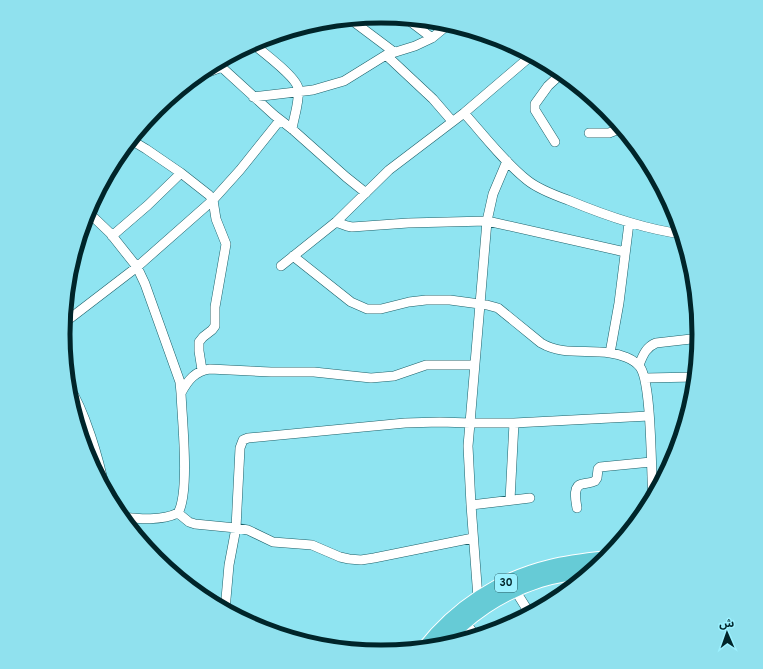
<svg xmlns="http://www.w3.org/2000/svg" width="763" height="669" font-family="Overpass,'Noto Sans Arabic',sans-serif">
<rect width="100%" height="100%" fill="#8fe4f1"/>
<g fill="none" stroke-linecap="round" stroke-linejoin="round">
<g stroke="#1c6069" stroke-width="10">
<path id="minor" d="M350 19 394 52
M407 19 432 38
M253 44C263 52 296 77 298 88 300 101 294 116 292 129
M386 55 433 99 452 121
M217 63 274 115 292 129 346 177 366 193
M195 77 222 67
M253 97 313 90 344 81 386 55 415 46 432 38 449 24
M464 113C483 134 504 162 527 180 538 189 554 195 568 200 604 215 643 229 682 234
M589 133H609L622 128
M131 140 146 149 181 173
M555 142 535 110V104L548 86 562 73
M88 212 110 233 137 267 213 200 240 170 280 120
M336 222 347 226 352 227 408 223 487 221 625 252
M112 236 148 205 181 173 209 195 213 200 216 219 226 244 225 250 215 307V326L212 330 203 337 199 342V351L202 370
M293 256 351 302 367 309H381L409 302 426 300H450L487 305 498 308 541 343C563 356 587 349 610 353 620 354 634 359 640 367 652 383 651 475 653 500
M281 266 336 222 389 170 464 113 532 55
M64 323 137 267 145 284 180 382 181 393C182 419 190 492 178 513 161 521 140 519 121 517
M610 353 619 303 629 223
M639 365C643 355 646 347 656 343L700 338
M645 378 696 377
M68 385C85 411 99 459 105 490
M181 393C188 380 195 371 210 369L271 372H314L371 378 394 376 426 365H474
M510 500 514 423
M471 505 530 498
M577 508C576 501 572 486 582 484 586 483 591 483 595 481L597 478 598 469 600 467 651 462
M178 513 189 522 195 524 236 528 248 530 273 542 312 545 340 557 349 559 361 560 374 558 473 538
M515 590 530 614
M478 598 471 505 468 446 470 423 487 221 493 194 507 161
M225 610 229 565 236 528 240 448 243 440 248 438 405 423 440 422 470 423H514L649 416
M465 621 476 637"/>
</g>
<g stroke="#fff" stroke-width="16">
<path id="primary" d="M441 647C465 616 502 592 540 580 557 575 576 572 595 570
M424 649C456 608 500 579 550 567 569 562 589 560 608 558"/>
</g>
<use href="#minor" stroke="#fff" stroke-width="9"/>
<use href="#primary" stroke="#66cbd6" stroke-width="14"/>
</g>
<g text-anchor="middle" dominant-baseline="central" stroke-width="3" stroke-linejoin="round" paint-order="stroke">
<rect fill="#9cf1ff" stroke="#2f626a" stroke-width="1" x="495" y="574" width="22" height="18" rx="3"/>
<g font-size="11" font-weight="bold" fill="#00252a">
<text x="506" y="583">30</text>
</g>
</g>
<path d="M0 0H763V669H0ZM70 334a311 311 0 1 1 622 0a311 311 0 1 1-622 0Z" fill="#90e1ee" fill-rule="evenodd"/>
<path fill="none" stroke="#00252a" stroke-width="5" d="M70 334a311 311 0 1 1 622 0a311 311 0 1 1-622 0Z"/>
<g transform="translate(727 633) rotate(358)" stroke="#9cf1ff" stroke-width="3" paint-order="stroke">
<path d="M0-3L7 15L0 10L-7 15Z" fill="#00252a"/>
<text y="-6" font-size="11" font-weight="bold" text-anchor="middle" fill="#00252a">ش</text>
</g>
</svg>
